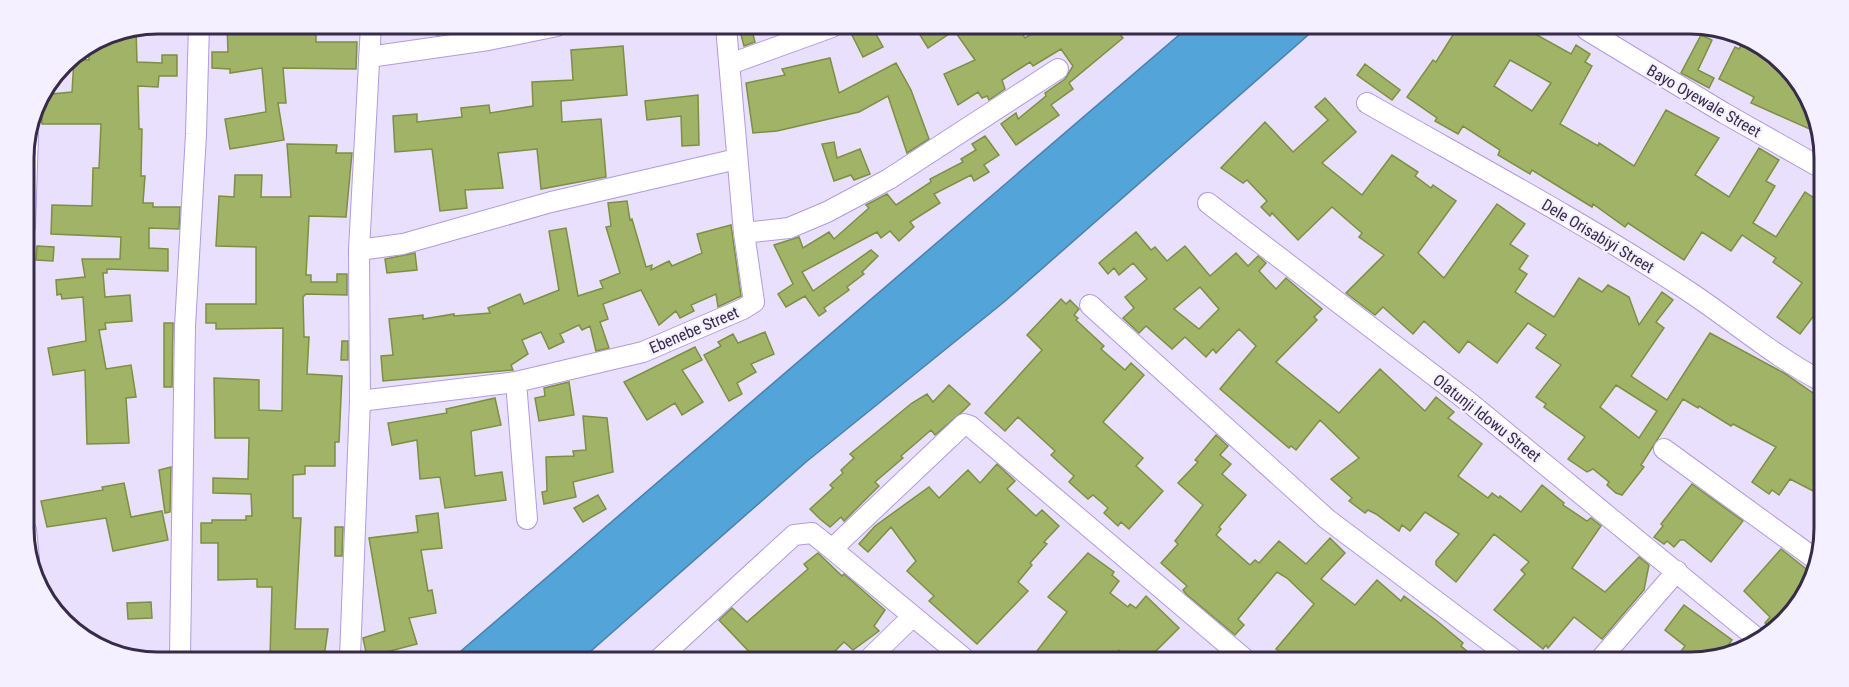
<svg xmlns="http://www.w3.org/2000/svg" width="1849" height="687" font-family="'Roboto Condensed',sans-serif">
<rect width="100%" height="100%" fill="#e9e0fe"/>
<path fill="#53a4d8" stroke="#4a80ad" stroke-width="1.5" d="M1186 29H1315L1004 302 806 462 583 658 454 657Z"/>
<path fill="#a1b366" stroke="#7e8e42" stroke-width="1.5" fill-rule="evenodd" d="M227 24 316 25V42H357L356 69 283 68 286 103H278L284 140 230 149 225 119 266 112 262 68 230 73V69L212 68V52H228Z
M437 25H471V30L437 35Z
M739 27H751L755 42 744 46Z
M863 27H872L883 47 863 57 851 33Z
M915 27H942L958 28 928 48Z
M136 28 137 62 162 63V55H177V76H159L158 87 138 86 139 129H142L141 176H145L143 203H153V207H180L179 229 149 228V248L168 249V271L107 269V273H103L105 297 130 295 132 321 105 323 106 329 99 330 106 369 131 365 136 397 126 398 129 443 87 444 85 370 53 375 48 348 86 341 83 297 62 299 61 294 57 295 56 280 85 277 82 259H120L121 237 51 234 52 205 92 206 93 168H99L101 124H42L41 95 72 92 74 59 89 60V45L104 36H119V32Z
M963 28H1018L1025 38 1042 28H1114L1123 38 1069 83 1073 89 1051 105 1059 115 1016 145 1001 124 1016 113 1018 119 1046 96 1045 93 1065 79 1073 66 1061 49 1033 66 1030 62 1002 80 1005 89 989 100 987 96 982 98 978 92 958 105 944 74 975 60 956 33Z
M1456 30H1528L1571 54 1576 45 1590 54 1585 62 1592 66 1560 124 1598 146 1599 143 1634 166 1666 110 1719 138 1695 175 1729 197 1759 148 1779 160 1766 181 1775 186 1753 223 1776 237 1805 192 1823 204 1822 305 1800 334 1777 317 1802 283 1773 262 1776 258 1742 235 1731 251 1702 232 1684 260 1628 223 1625 227 1593 204 1592 207 1532 170 1530 174 1498 155 1500 150 1463 126 1458 134 1435 121 1437 118 1407 97 1433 60 1436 62ZM1510 60 1551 83 1532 111 1494 86Z
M1701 35 1712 40 1698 70 1714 78 1709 88 1681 73Z
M1745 39 1792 71 1821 134 1751 103 1754 97 1719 79 1735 47 1739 49Z
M623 46 627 95 561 101 562 122 601 119 606 177 541 189 537 149 498 153 503 188 465 190 467 208 440 211 432 149 395 152 393 116 417 114V122L462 117 461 108 489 105 490 113 533 106 532 82 573 80 571 50Z
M830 58 839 93 896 63 911 90 929 139 907 153 888 96 859 112 777 131 753 133 746 83 785 75 782 69Z
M1365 64 1400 90 1392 100 1357 75Z
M698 95 699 145 682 146 681 116 647 120 645 101Z
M1325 98 1356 132 1322 163 1362 195 1392 155 1418 172 1415 176 1431 188 1433 185 1456 201 1418 253 1444 278 1497 204 1525 224 1510 244 1528 256 1519 269 1527 274 1515 292 1554 317 1579 278 1602 292 1608 285 1629 297 1639 325 1662 292 1673 300 1656 322 1664 328 1631 376 1667 400 1710 333 1784 373 1820 398 1819 494 1790 479 1779 495 1772 490 1769 494 1752 482 1776 447 1733 424 1731 426 1699 406 1698 408 1683 399 1641 465 1644 467 1622 495 1616 493 1607 485 1609 482 1593 469 1587 472 1568 459 1585 437 1544 407 1546 404 1536 397 1561 365 1536 348 1546 335 1528 323 1497 363 1468 341 1459 353 1424 321 1413 334 1383 307 1375 315 1346 293 1384 255 1359 237 1362 233 1332 207 1298 240 1272 213 1270 216 1261 207 1267 201 1247 180 1243 183 1221 168 1265 122 1293 152 1328 120 1315 107ZM1616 385 1657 411 1639 438 1600 407Z
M985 136 999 155 984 165 989 172 974 181 971 175 934 194 940 203 910 222 914 227 899 241 890 231 881 238 877 232 802 272 813 291 871 250 878 256 862 272 864 274 847 287 849 290 824 308 826 311 819 316 805 296 786 307 778 294 793 284 774 245 799 237 803 248 829 232 834 239 869 208 866 205 887 194 896 205 931 182 930 179 963 162 961 159 976 150 972 144Z
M834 142 837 158 860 149 870 174 854 180 851 175 834 181 822 144Z
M287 144 337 145 336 153H352L346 217 309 216 306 275H311V282H337V274H347V295L306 294 303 297 304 337H309L307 374 342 376 339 442H335V466H305V474L293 475V518H301L295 629H328L324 657H270L272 587H257V579L218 580V543H201V523H212V520H246V516H252L251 494 213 493V478L248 479 249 438H215L214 378 259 380V410L282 411 283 328 216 329V323H206V304H256V247L216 246 219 196 234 197 235 175H262L261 197H291Z
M627 201 630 220 632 219 646 267 652 265 651 270 669 261 672 266 702 253 697 234 731 225 741 296 718 307 716 294 691 305 694 311 680 318 676 311 659 325 641 290 603 304 608 319 600 322 609 348 596 351 590 326 582 330 579 325 560 334 564 342 549 349 541 332 522 340 528 354 511 365 513 370 383 381 381 356 393 355 389 319 423 315V319L454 314V316L490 313 488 308 520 294 524 304 559 290 549 231 566 228 578 296 603 288 600 281 620 273 606 227 611 226 608 203Z
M1136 232 1151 250 1155 247 1167 261 1185 246 1210 276 1236 253 1248 266 1258 256 1266 263 1259 271 1276 289 1286 278 1322 309 1314 317 1317 320 1276 362 1339 413 1380 369 1425 411 1436 397 1454 412 1448 418 1482 444 1458 476 1488 498 1492 493 1499 498 1500 496 1521 512 1542 485 1564 503 1563 505 1587 521 1591 518 1601 526 1572 568 1605 592 1639 557 1649 565 1644 590 1602 639 1574 617 1548 648 1546 645 1543 649 1494 610 1525 574 1521 570 1529 562 1494 534 1456 582 1436 565V561L1459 534 1425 512 1410 531 1402 525 1399 531 1376 514 1368 510 1365 513 1349 501 1352 498 1331 479 1359 458 1320 420 1296 450 1291 446 1289 448 1220 389 1256 346 1239 329 1216 353 1213 349 1206 357 1185 337 1172 349 1146 326 1139 333 1123 318 1134 308 1125 297 1147 279 1133 263 1119 275 1114 268 1108 274 1099 263ZM1200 287 1219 309 1199 329 1174 309Z
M37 246 54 247 53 261 36 260Z
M415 253 417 270 387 273 385 259Z
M1061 299 1066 304 1070 300 1079 309 1074 315 1078 318 1076 320 1104 346 1101 349 1125 370 1131 363 1144 375 1103 422 1143 458 1136 466 1163 491 1129 529 1121 522 1118 526 1104 513 1108 508 1093 495 1088 499 1069 482 1074 476 1051 455 1055 451 1018 417 1005 431 985 413 1042 350 1027 335Z
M164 323H173L172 387H164Z
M765 332 774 354 751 364 756 372 737 383 742 394 729 401 704 355 721 346 718 342 733 334 738 343Z
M342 341H348V360H341Z
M695 347 702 360 682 370 703 402 682 415 675 403 647 420 624 382Z
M569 382 574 415 539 421 535 398 545 396 544 388Z
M949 385 970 404 962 412 935 435 931 430 901 456 903 458 875 482 879 486 844 521 841 517 830 527 820 519 810 509 833 488 830 485 843 473 841 470 854 458 850 454 912 403 927 394 933 402Z
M495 398 501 425 471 431 475 476 502 472 506 500 445 508 440 477 420 479 417 440 392 445 388 423 447 413 446 409Z
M583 416 607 418 613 472 573 482 576 497 544 504 542 492 547 491 546 457 574 456 573 451 586 450Z
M1216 435 1228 446 1220 455 1231 464 1222 474 1246 495 1219 527 1221 529 1216 535 1250 565 1255 560 1259 563 1279 541 1306 564 1330 538 1345 553 1321 579 1355 605 1377 580 1401 601 1404 596 1437 621 1463 643 1461 646 1480 662 1272 661 1280 652 1276 649 1314 604 1287 578 1277 572 1238 619 1244 625 1235 635 1186 594 1183 590 1187 586 1161 563 1178 544 1175 541 1203 505 1178 483 1198 462 1195 460Z
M997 464 1015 481 1007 489 1036 516 1042 510 1059 526 1044 542 1047 544 1030 563 1032 565 1018 582 1028 591 977 644 929 601 934 596 907 571 916 561 891 527 868 552 859 544 875 526 929 487 939 498 968 470 980 483Z
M171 467 170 512 165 513 159 470Z
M124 483 131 517 162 511 168 540 113 551 106 518 47 527 41 501 103 490 102 487Z
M1692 484 1743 521 1711 562 1684 540H1680L1674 547 1667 541 1664 544 1654 537 1663 526 1661 524Z
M598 495 606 509 583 522 574 508Z
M438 513 442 548 421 550 428 591 432 590 436 613 409 618 417 644 367 657 363 638 385 631 369 538 418 532 416 516Z
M335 527H343L342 556H335Z
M1781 549 1815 576 1775 632 1765 623 1770 617 1744 591Z
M818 553 842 576 844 574 885 610 874 626 879 631 853 650 844 642 827 659H756L719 620 732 608 747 622 808 569 804 564Z
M1088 553 1114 572 1112 575 1119 581 1110 593 1128 607 1130 604 1136 608 1146 596 1179 628 1154 653 1162 660H1129L1119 650 1111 660H1030L1067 612 1048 597Z
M151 602 152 618 128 619 127 603Z
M1684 605 1732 640 1721 655 1699 663H1672L1685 646 1665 630Z"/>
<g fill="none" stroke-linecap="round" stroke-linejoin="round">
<g stroke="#b29ae1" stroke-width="22">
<path id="minor" d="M1587 30 1724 113 1823 169
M369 57 488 40 557 26
M730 64 832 27
M1367 103C1474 164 1583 222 1685 289 1731 319 1772 355 1821 381
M1208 203 1470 403 1759 640
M25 227 28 135
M744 233 789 228 827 212 889 179 1058 69
M359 250 403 244 551 202 737 159
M1090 305 1327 519 1517 662
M516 382 527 519
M360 401 516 382 643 352 743 309 754 302 744 233 726 27
M1664 449 1818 561
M26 530 29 559
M180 656 185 326 196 134 199 24
M350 657 360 401 359 250 371 25
M660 658 794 535 812 533 832 549
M869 659 913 616
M966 660 832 549 964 424 970 426 1247 661
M1598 662 1677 571"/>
</g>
<use href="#minor" stroke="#fff" stroke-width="20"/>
</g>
<g text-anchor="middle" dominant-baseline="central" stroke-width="4.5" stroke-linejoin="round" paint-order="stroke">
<g font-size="16" fill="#362c49" stroke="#f4f0ff">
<text transform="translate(1704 101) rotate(30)">Bayo Oyewale Street</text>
<text transform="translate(1598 236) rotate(31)">Dele Orisabiyi Street</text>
<text transform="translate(694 330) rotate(-23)">Ebenebe Street</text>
<text transform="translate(1487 418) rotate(38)">Olatunji Idowu Street</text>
</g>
</g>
<path d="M0 0H1849V687H0ZM158 34H1690A124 124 0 0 1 1814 158V528A124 124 0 0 1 1690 652H158A124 124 0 0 1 34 528V158A124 124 0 0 1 158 34Z" fill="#f4f0ff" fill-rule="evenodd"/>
<path fill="none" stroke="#362c49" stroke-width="3" d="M158 34H1690A124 124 0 0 1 1814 158V528A124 124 0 0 1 1690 652H158A124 124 0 0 1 34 528V158A124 124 0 0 1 158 34Z"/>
</svg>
